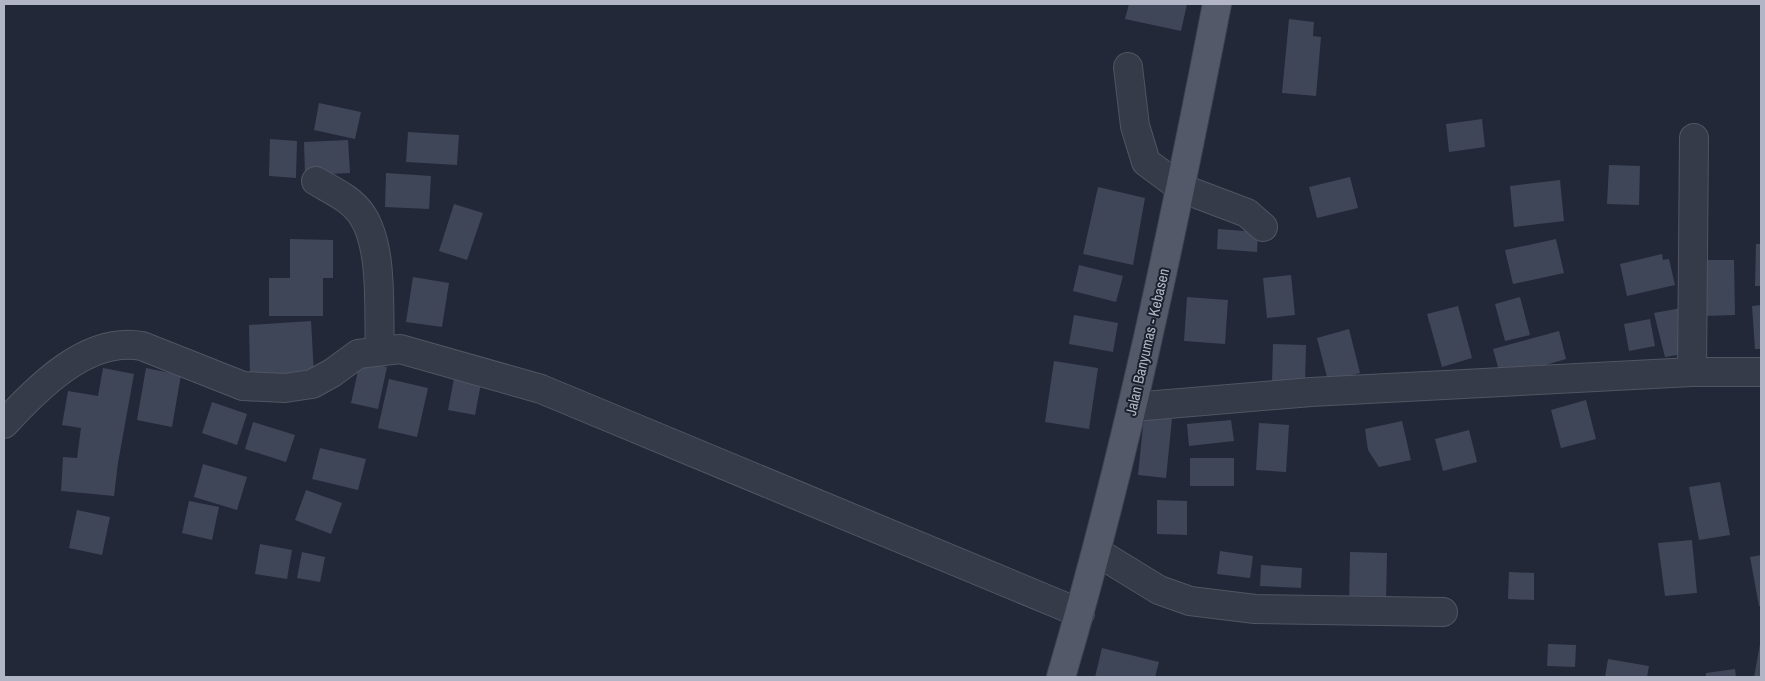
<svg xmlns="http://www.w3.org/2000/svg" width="1765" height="681" font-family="'Archivo Narrow',sans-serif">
<rect width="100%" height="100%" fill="#232838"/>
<path fill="#3f4658" d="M1129 4H1187L1181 31 1125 19Z
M1289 19 1314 22 1313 36 1321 37 1316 96 1282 93Z
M319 103 361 112 355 139 314 130Z
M1482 119 1485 147 1449 152 1446 124Z
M408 132 459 135 457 165 406 162Z
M270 139 297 141 296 178 269 176Z
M348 140 350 173 305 175 304 142Z
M1609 165 1640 166 1639 205 1607 204Z
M386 173 431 176 429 209 385 207Z
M1350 177 1358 208 1317 218 1309 187Z
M1560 180 1564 221 1514 227 1510 186Z
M1098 187 1145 198 1133 265 1083 254Z
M454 204 483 213 467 260 439 251Z
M1218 229 1258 232 1257 252 1217 249Z
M290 239 333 240V278H323V316H269V278H290Z
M1556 239 1564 273 1513 284 1505 250Z
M1756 244H1761V286H1755Z
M1662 254 1663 260 1669 259 1675 285 1627 296 1620 264Z
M1703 260H1734L1735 315 1704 316Z
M1079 265 1123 276 1116 302 1073 291Z
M1291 275 1295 315 1267 318 1263 278Z
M413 277 449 283 442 327 406 322Z
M1187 297 1228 300 1225 344 1184 341Z
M1520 297 1530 335 1505 341 1495 304Z
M1761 305V349H1755L1752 306Z
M1458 306 1472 358 1442 367 1427 314Z
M1681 308 1689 353 1665 357 1654 313Z
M1074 315 1118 323 1113 352 1069 344Z
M1650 319 1655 346 1629 351 1624 324Z
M311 321 314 374 250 375 249 325Z
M1349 329 1360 373 1328 381 1317 338Z
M1559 331 1566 359 1501 378 1493 349Z
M1273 344 1306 345 1305 383 1272 382Z
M360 361 387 367 378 409 351 403Z
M1054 361 1098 368 1089 429 1045 422Z
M103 368 134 374 118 463 114 496 61 491 63 457 77 458 81 428 62 425 68 391 98 396Z
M146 368 181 375 172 427 137 420Z
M455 373 482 378 475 415 448 410Z
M389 379 428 388 417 437 378 428Z
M1586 400 1596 439 1561 448 1551 410Z
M212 402 247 414 237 445 202 433Z
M1144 416 1172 419 1166 478 1138 475Z
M1231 420 1234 441 1189 446 1187 424Z
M1402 421 1411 460 1379 467 1368 450 1365 429Z
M253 422 295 435 286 462 245 449Z
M1259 423 1289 425 1286 472 1256 470Z
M1469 430 1477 462 1443 471 1435 439Z
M320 448 366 459 358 490 312 479Z
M1190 458H1234V486H1190Z
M203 464 247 477 237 510 194 497Z
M1720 482 1730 535 1699 540 1689 487Z
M306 490 342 503 331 534 295 520Z
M1157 500 1187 501V535L1157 534Z
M189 501 219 507 212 540 182 533Z
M77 510 110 517 102 555 69 548Z
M1692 540 1697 593 1665 596 1658 543Z
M260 544 292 550 287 579 255 574Z
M1220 551 1253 556 1250 578 1217 574Z
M302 552 325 557 320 582 297 578Z
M1350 552 1387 553 1386 603 1349 602Z
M1761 555V606H1759L1750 557Z
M1261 565 1302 568 1301 588 1260 586Z
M1509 572 1534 573V600L1508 599Z
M1548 644 1576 645 1575 667 1547 666Z
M1760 644 1761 677H1754Z
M1102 648 1159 662 1155 677H1095Z
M1608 659 1649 666 1647 677H1605Z
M1735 669 1736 677H1706V673Z"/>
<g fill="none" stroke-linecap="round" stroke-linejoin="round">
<g stroke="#515563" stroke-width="30">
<path id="minor" d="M1128 67 1135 126 1146 162 1181 188 1247 213 1263 227
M316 181C331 190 352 199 362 215 384 248 378 311 380 350
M1692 372 1694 138
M1133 407 1311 392 1692 372H1761
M4 424C39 387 87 336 142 346L243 386 285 388 312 384 332 373 358 354 400 349 541 389 1080 613
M1097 552 1159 590 1190 601 1255 609 1443 612"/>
</g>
<g stroke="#3f4452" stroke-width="30">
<path id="major" d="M1061 677C1126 456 1173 230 1217 4"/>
</g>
<use href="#minor" stroke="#363b49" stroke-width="28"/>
<use href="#major" stroke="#545969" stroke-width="28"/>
</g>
<g text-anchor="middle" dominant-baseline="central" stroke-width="4" stroke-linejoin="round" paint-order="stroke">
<g font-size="15" fill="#b1b5c5" stroke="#1b202d">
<text transform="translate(1147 342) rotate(-77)">Jalan Banyumas - Kebasen</text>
</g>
</g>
<rect width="1765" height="681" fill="none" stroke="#b1b5c5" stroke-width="10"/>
</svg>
